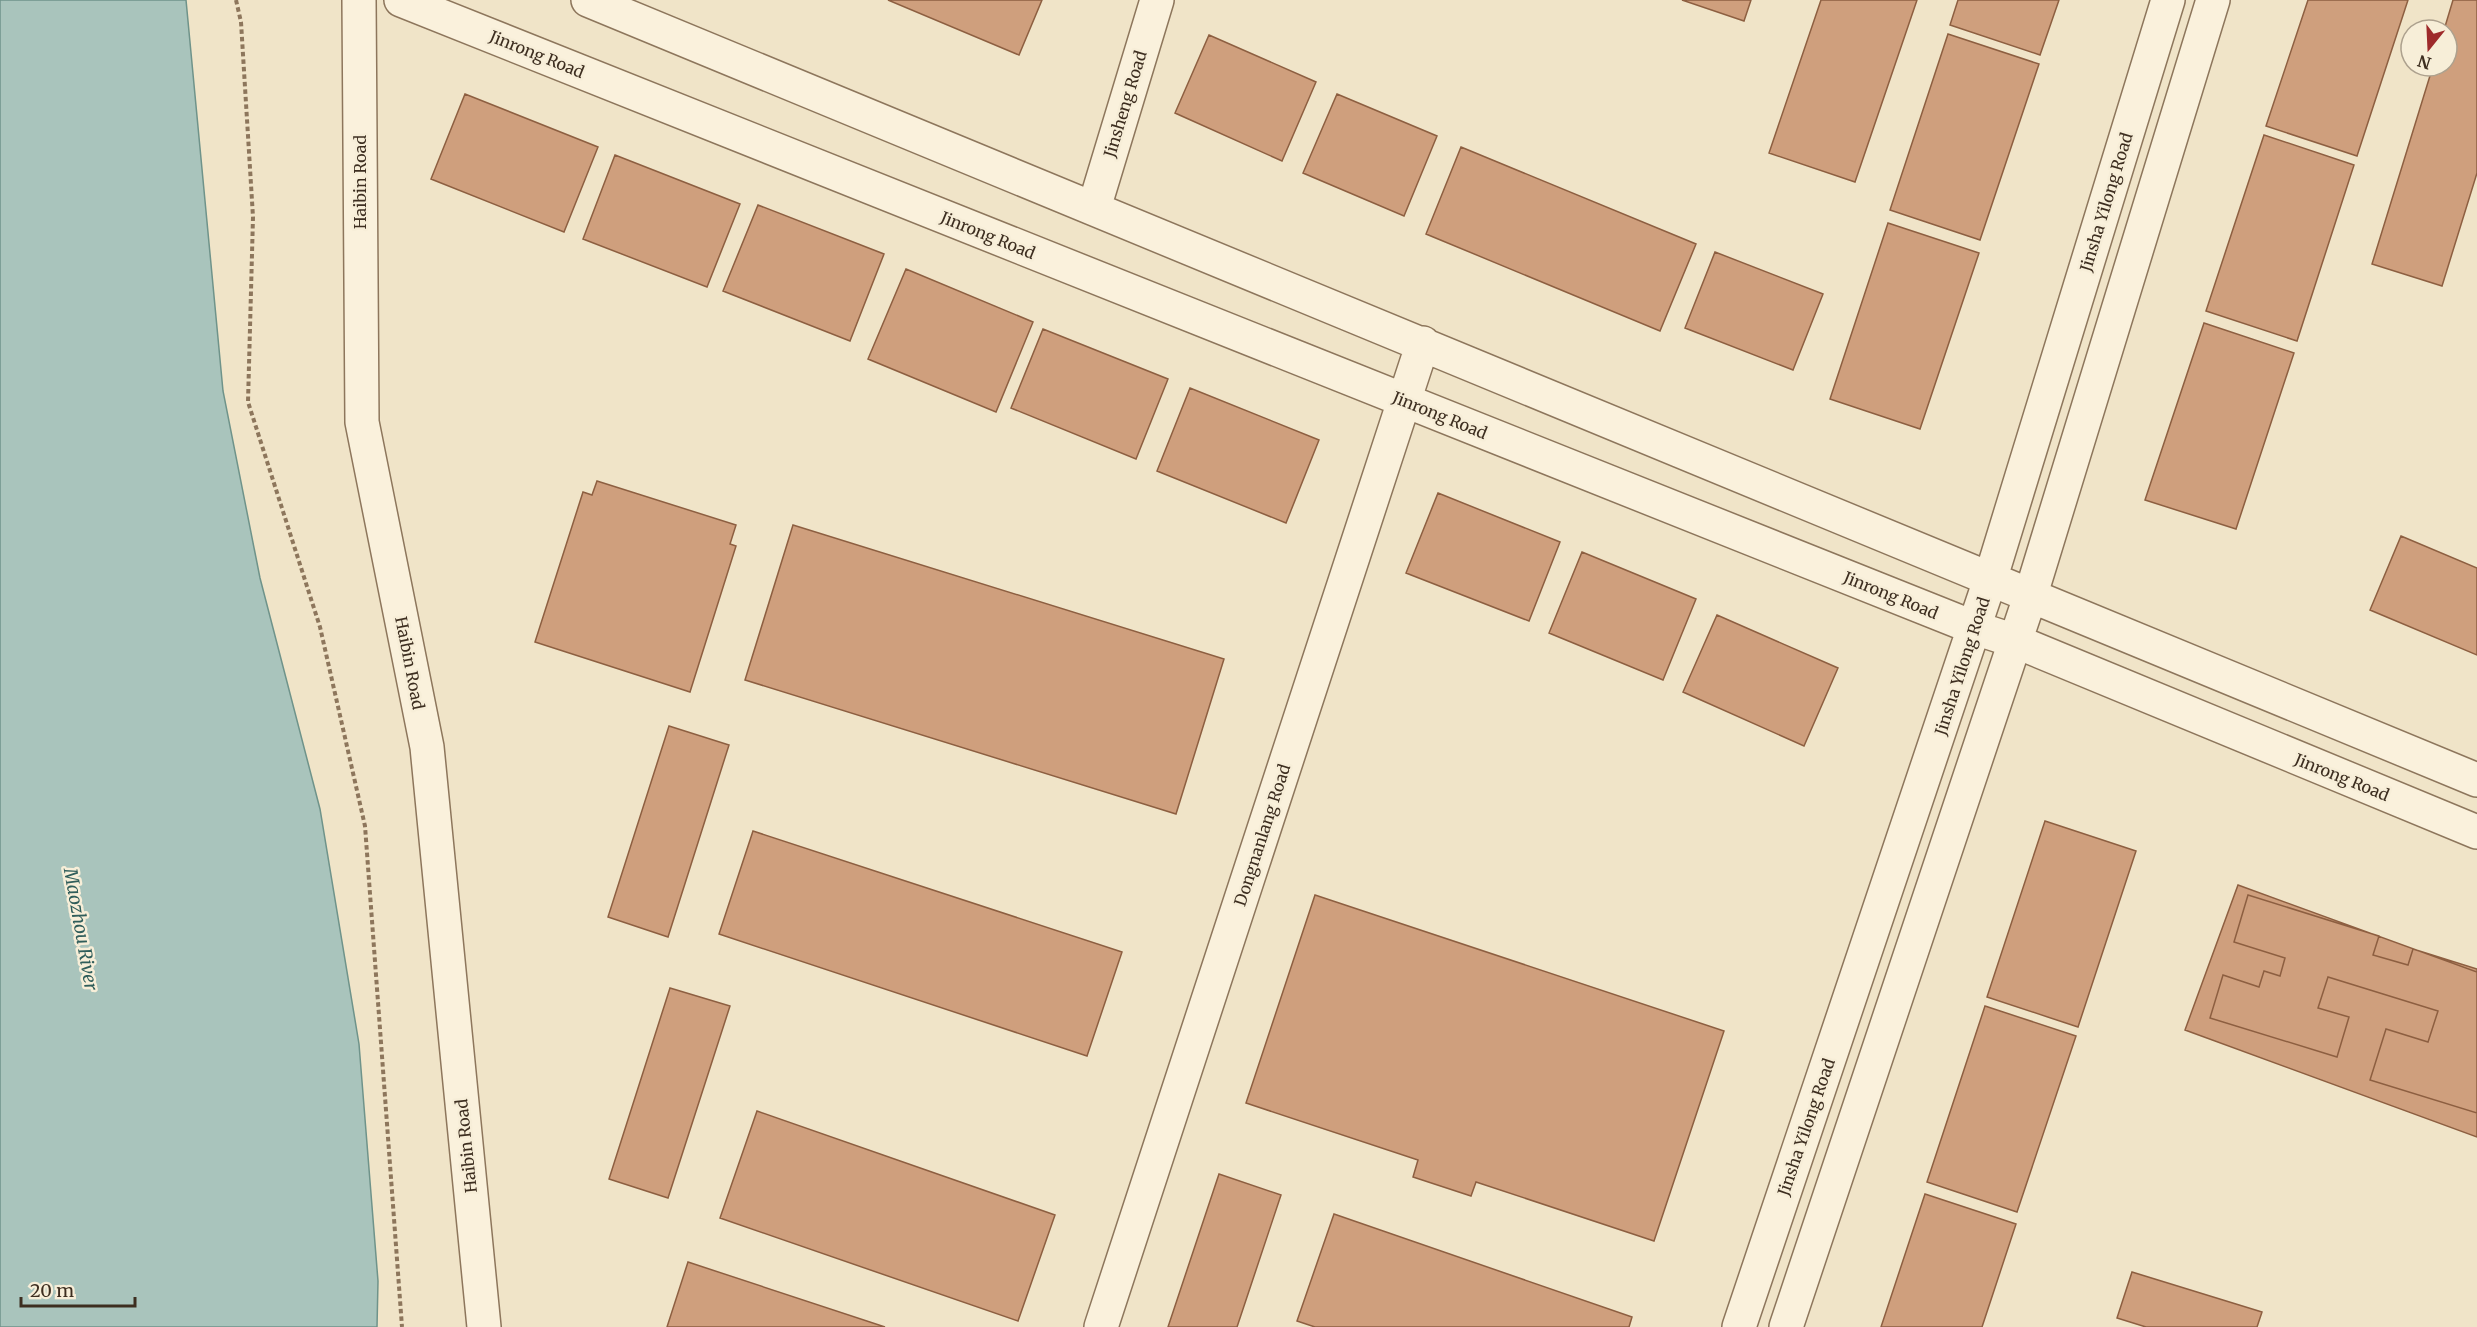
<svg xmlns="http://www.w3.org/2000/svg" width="2477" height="1327" font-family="Merriweather,serif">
<rect width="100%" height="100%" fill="#f0e4c8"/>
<path fill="#a9c4bc" stroke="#6f938a" stroke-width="1.5" d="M0 0H186L223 391 260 578 320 809 359 1044 378 1281 377 1327H0Z"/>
<path fill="#cf9f7d" stroke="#8d5f41" stroke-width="1.5" d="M888 0H1042L1019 55Z
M1682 0H1751L1744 21Z
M1821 0H1917L1855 182 1769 153Z
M1958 0H2059L2040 55 1950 25Z
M2308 0H2408L2357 156 2266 126Z
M2453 0H2477V173L2442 286 2372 264 2433 66H2447V30H2444Z
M1948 34 2039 64 1980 240 1890 210Z
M1209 35 1316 82 1282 161 1175 113Z
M465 94 598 147 564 232 431 179Z
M1337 94 1437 136 1404 216 1303 173Z
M2264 135 2354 165 2297 341 2206 311Z
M1461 147 1696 244 1660 331 1426 234Z
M615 155 740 204 707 287 583 239Z
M758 205 884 254 850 341 723 291Z
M1888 223 1979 253 1920 429 1830 399Z
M1715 252 1823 294 1793 370 1685 328Z
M906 269 1033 322 996 412 868 359Z
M2204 323 2294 353 2236 529 2145 500Z
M1043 329 1168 379 1136 459 1011 408Z
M1190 388 1319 440 1286 523 1157 471Z
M597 481 736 525 730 544 736 546 690 692 535 642 583 492 592 495Z
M1438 493 1560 542 1529 621 1406 573Z
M793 525 1224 659 1176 814 745 680Z
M2401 536 2477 568V655L2370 610Z
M1582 552 1696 599 1663 680 1549 633Z
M1717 615 1838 668 1804 746 1683 692Z
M669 726 729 745 668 937 608 917Z
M2045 821 2136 851 2078 1027 1987 997Z
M753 831 1122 952 1087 1056 719 934Z
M2238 885 2477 972V1137L2185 1030Z
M1315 895 1724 1031 1654 1241 1476 1182 1471 1196 1413 1177 1418 1160 1246 1103Z
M2248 895 2379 936 2373 955 2408 965 2413 949 2477 969V1113L2370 1080 2386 1029 2428 1042 2438 1011 2328 977 2318 1008 2349 1017 2337 1057 2210 1018 2223 975 2259 987 2264 971 2280 976 2285 958 2234 942Z
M670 988 730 1006 668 1198 609 1179Z
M1985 1006 2076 1036 2017 1212 1927 1182Z
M757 1111 1055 1215 1018 1321 720 1218Z
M1219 1174 1281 1195 1237 1327H1168Z
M1925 1194 2016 1224 1982 1327H1881Z
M1334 1214 1632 1317 1629 1327H1315L1297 1321Z
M688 1262 885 1327H667Z
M2132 1272 2262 1312 2257 1327H2146L2117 1318Z"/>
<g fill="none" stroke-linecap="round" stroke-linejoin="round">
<g stroke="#8d765c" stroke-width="36">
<path id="minor" d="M359 0 362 422 427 747 484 1327
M401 0 1975 628 2015 641 2477 832
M588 0 2477 780
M1094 208 1157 0
M1101 1327 1423 343
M1739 1327 1991 577 2168 0
M1786 1327 2031 594 2213 0"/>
</g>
<path stroke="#8d765c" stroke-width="4" stroke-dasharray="4.5 3" stroke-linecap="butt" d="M236 0 241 22 253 217 248 402 320 627 365 826 402 1327"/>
<use href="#minor" stroke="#faf1dc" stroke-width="33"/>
</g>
<g text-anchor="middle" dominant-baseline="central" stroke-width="5" stroke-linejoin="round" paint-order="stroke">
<g font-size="16" fill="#3d2e20" stroke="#f7eed8">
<text transform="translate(537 54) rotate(22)">Jinrong Road</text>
<text transform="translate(1125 104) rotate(-73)">Jinsheng Road</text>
<text transform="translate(360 182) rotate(-90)">Haibin Road</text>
<text transform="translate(2106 202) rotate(-73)">Jinsha Yilong Road</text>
<text transform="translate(988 235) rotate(22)">Jinrong Road</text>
<text transform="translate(1440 415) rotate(22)">Jinrong Road</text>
<text transform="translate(1891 595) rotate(22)">Jinrong Road</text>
<text transform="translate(410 663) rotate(79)">Haibin Road</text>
<text transform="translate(1962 666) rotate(-72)">Jinsha Yilong Road</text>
<text transform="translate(2342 777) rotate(22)">Jinrong Road</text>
<text transform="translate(1262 835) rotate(-72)">Dongnanlang Road</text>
<text transform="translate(1806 1127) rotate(-71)">Jinsha Yilong Road</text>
<text transform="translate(466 1146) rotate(-96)">Haibin Road</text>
</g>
<g font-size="18" font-style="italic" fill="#2f5d5a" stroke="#f7eed8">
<text transform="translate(81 929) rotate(80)">Maozhou River</text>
</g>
</g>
<g transform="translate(2429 48) rotate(198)"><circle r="28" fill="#f7eed8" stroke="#ada18e" stroke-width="1.5"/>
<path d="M0-4.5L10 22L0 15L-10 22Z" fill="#9e2a2b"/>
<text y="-9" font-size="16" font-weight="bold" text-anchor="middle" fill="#3d2e20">N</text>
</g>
<path d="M21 1297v9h114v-9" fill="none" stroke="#3d2e20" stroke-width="3"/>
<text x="30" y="1297" font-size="18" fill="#3d2e20" stroke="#f7eed8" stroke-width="4.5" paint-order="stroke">20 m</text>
</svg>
